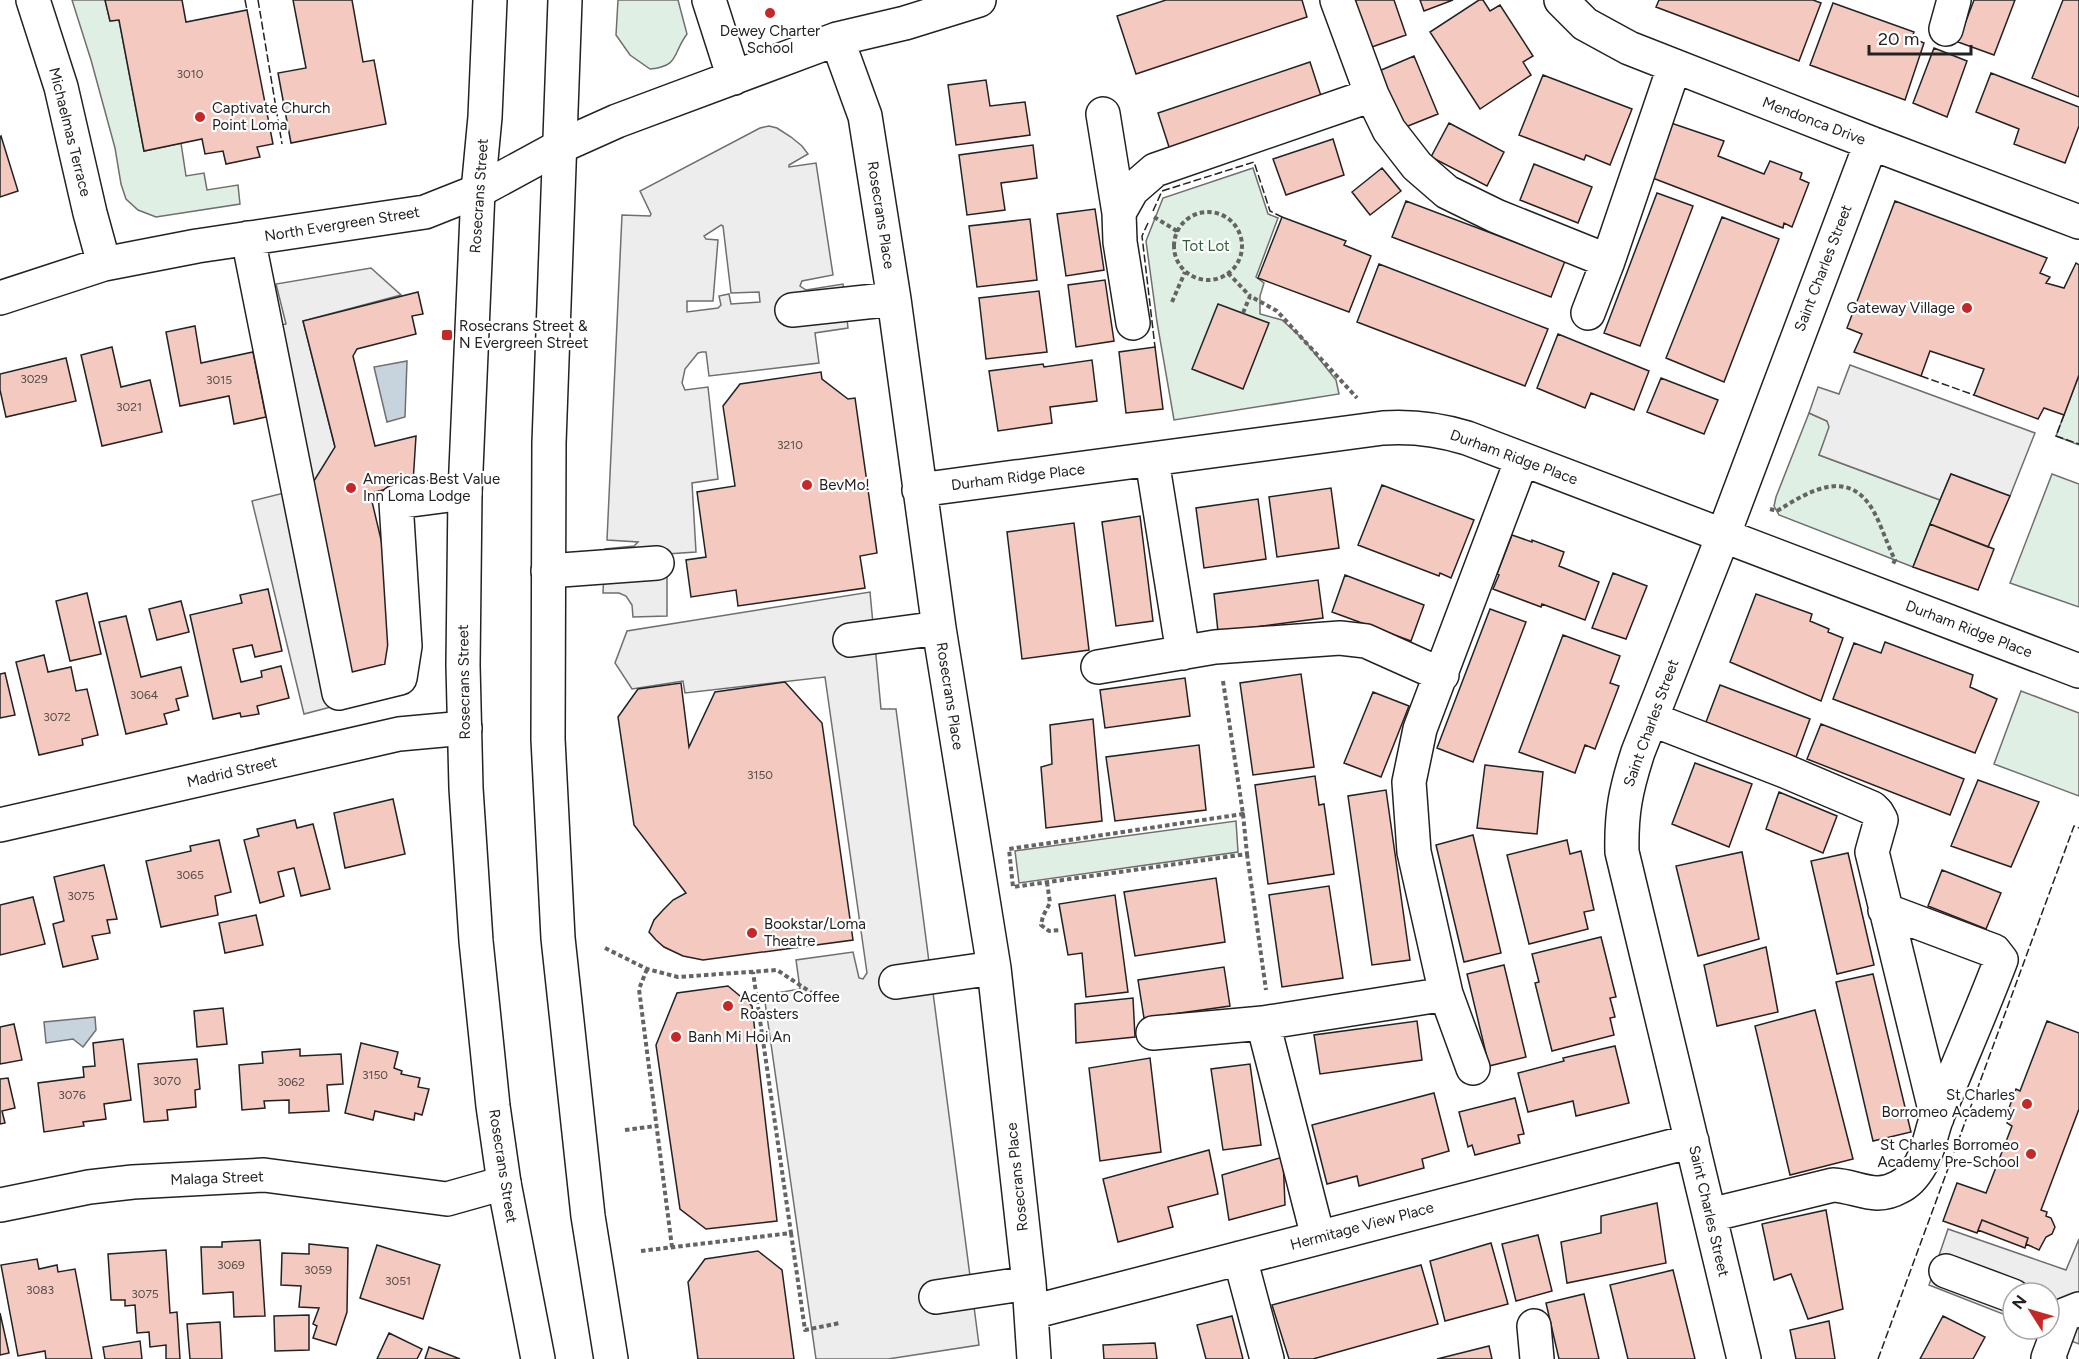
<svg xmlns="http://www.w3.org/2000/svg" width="2079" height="1359" font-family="Figtree,sans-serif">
<rect width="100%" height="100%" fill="#fff"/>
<path fill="#e0efe3" stroke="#6f6f6f" stroke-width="1.5" d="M72 0H105L110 21 119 20 144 151 181 143 186 176 204 173 207 190 238 185 240 204 156 217 138 210 126 199 121 184 115 148 91 60Z
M618 0H678L687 34C672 54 680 66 650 69L630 55 616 35Z
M1253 168 1268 214 1278 218 1256 277 1264 283 1260 296V314L1282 320 1305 341 1336 380 1339 394 1174 420 1157 322 1146 241 1163 198Z
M2079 375V445L2056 436Z
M1809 413 1827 421 1830 427 1819 455 1940 500 1913 567 1779 515 1774 506 1776 497Z
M2052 474 2079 484V607L2010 583Z
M2021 691 2079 713V796L1994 764Z
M1236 821 1238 852 1019 883 1015 851Z"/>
<path fill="#ededed" stroke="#6f6f6f" stroke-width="1.5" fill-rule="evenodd" d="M769 126 777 128 791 137 802 146 808 154 789 165V167L816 163 833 275 802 281 800 286 806 290 843 284 848 328 815 333 819 363 709 376 706 352H702L698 353 685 369 682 383 685 390 708 387 718 479 692 483 696 552 667 554V616L633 617 632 605 626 596 619 593H603L605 549 634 546 638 542 607 540 622 215 650 216 651 214 640 191 760 128ZM721 225 723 226 731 293 759 292 760 302 731 304 729 294 719 296 721 305 718 308 687 312V301H713L718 240 706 239 704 236Z
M371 268 401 295 303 321 335 447 354 701 304 714 252 501 288 492 255 331 286 324 276 284Z
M1850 365 2035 433 2010 496 1951 474 1940 500 1819 455 1829 427 1827 421 1809 413 1818 387 1839 394Z
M870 592 881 709H896L979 1345 888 1359H816L764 995 800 989 796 960 853 952 859 978 863 979 867 973 825 677 685 693 683 681 632 689 615 663 627 631Z
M1948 1229 2066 1270 2079 1239V1344L2041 1329H2049V1293H2013V1318L1929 1285Z"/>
<path fill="#c7d3dd" stroke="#6f6f6f" stroke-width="1.5" d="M407 361 405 417 387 422 374 367Z
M95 1017 96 1030 83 1047 73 1039 46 1043 44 1022Z"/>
<path fill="#f3c9c0" stroke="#222" stroke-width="1.5" d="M105 0H182L186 22 247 10 273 144 257 147 260 157 226 164 223 151 205 154 202 139 144 151 119 20 110 21Z
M293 0H352L363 62 374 60 386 124 291 143 278 73 306 68Z
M1166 0H1302L1307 17 1136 74 1117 16Z
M1352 0H1394L1406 35 1369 48Z
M1420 0H1453L1424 11Z
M1479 0H1483L1490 11 1500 5 1533 56 1523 62 1531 75 1480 109 1430 32Z
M1659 0H1813L1821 3 1799 61 1656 7Z
M1974 0H2015L1994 55 1958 42Z
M2063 0H2079V97L2032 78Z
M1833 3 1914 32 1912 38 1924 43 1905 100 1810 65Z
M1934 48 1967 61 1947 117 1913 103Z
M1414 56 1438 114 1403 128 1379 71Z
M1310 62 1322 99 1170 150 1158 113Z
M1991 73 2079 107V126L2065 163 2014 144 2019 129 1976 112Z
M1543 75 1632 109 1610 165 1586 155 1584 160 1519 135Z
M986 80 990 106 1025 102 1030 135 956 145 948 85Z
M1449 123 1504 152 1487 186 1431 157Z
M1671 123 1724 141 1718 156 1764 174 1770 161 1802 173 1800 179 1809 183 1792 227 1784 223 1783 228 1650 177Z
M1 136 18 191 0 197V137Z
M1333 139 1344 175 1286 195 1273 159Z
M1033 145 1037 178 1001 183 1005 210 967 215 959 155Z
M1534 164 1592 187 1578 223 1520 200Z
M1382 168 1401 191 1370 215 1352 192Z
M1657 193 1693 206 1640 346 1604 333Z
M1406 201 1565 261 1551 297 1392 237Z
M1895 201 2047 258 2040 273 2050 277 2046 283 2064 288 2076 263 2079 265V375L2064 415 2044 408 2038 419 1974 395 1984 369 1930 351 1921 376 1854 352 1862 334 1847 328Z
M1095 209 1104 270 1066 276 1057 214Z
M1282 217 1346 241 1344 245 1371 256 1349 312 1258 278Z
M1722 217 1779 239 1724 382 1666 358Z
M1030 219 1037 280 977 287 969 226Z
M1379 264 1548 329 1525 386 1357 322Z
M1105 280 1114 341 1076 347 1068 285Z
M1039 291 1047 352 986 359 979 298Z
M418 292 423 314 412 316 416 334 357 349 353 356 375 446 416 436 413 483 370 493 399 616 389 670 348 674 304 497 335 447 303 321Z
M1218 304 1269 323 1243 389 1192 369Z
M195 326 201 363 253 352 266 417 234 424 229 396 180 406 166 332Z
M1558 334 1649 371 1634 410 1591 393 1585 408 1537 388Z
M112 347 121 387 150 380 162 432 102 446 81 355Z
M1155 347 1163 409 1126 413 1119 352Z
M66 358 76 401 6 417 0 390V374Z
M1092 360 1097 401 1050 407 1052 423 998 431 989 371 1043 364 1044 367Z
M821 372 822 379 848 399 855 398 877 553 860 556 865 588 738 606 736 590 691 597 686 560 706 557 697 492 735 486 723 406 740 384Z
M1661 378 1718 400 1704 434 1647 412Z
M1951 474 2010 496 1988 547 1930 524Z
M1382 485 1474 520 1451 578 1440 573 1439 576 1358 545Z
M1331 488 1339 548 1277 557 1269 497Z
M1258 499 1266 559 1204 568 1196 508Z
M1140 516 1153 621 1116 626 1102 522Z
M1074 523 1089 650 1022 659 1007 532Z
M1930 524 1994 549 1978 590 1913 567Z
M1512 535 1532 542V540L1564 552 1559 566 1599 582 1585 620 1542 604 1541 607 1493 589 1499 575 1497 574Z
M1613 573 1647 586 1626 639 1592 628Z
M1345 575 1424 605 1411 641 1332 612Z
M1318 580 1323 618 1218 632 1214 594Z
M268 589 282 651 255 657 252 645 233 649 241 682 262 677 261 671 281 666 289 698 257 706 259 714 241 717 240 713 213 719 190 615 242 603 240 595Z
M87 593 101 654 70 661 56 601Z
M1756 594 1812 614 1810 621 1829 629 1828 632 1843 638 1821 701 1730 662Z
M181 601 189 632 157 640 149 609Z
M1490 609 1526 622 1473 762 1437 748Z
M126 616 141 677 181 667 188 696 176 699 179 710 164 714 167 724 126 734 99 622Z
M1563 635 1620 656 1610 683 1619 686 1595 749 1585 745 1575 773 1519 752Z
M1885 642 1973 675 1970 687 1997 699 1975 753 1833 699 1854 643 1881 653Z
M44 655 48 672 71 667 76 691 87 689 98 735 82 739 83 745 39 755 16 662Z
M5 673 15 715 0 718V674Z
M1301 674 1314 767 1253 775 1240 683Z
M1185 678 1190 716 1105 728 1100 690Z
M785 682 822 723 853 940 703 960 683 956 664 947 656 940 649 932 654 920 663 910 673 900 686 893 634 825 618 717 638 689 681 683 689 747 715 692Z
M1720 685 1810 719 1796 757 1706 722Z
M1373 692 1409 706 1381 777 1344 763Z
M1093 719 1102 821 1046 828 1041 767 1052 764 1050 725Z
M1821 724 1964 779 1950 815 1807 759Z
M1199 745 1206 810 1115 821 1106 757Z
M1695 763 1752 784 1729 847 1672 824Z
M1485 765 1543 772 1537 834 1477 828Z
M1315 776 1319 805 1324 804 1334 874 1268 884 1255 785Z
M1978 780 2039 802 2011 867 1951 846Z
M1386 790 1410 960 1372 965 1348 796Z
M1779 792 1837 816 1823 853 1766 829Z
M393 799 405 854 345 868 334 813Z
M295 820 297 828 313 824 330 889 301 896 294 868 278 872 284 896 260 903 244 840 259 836 257 829Z
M1473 835 1501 953 1464 962 1436 845Z
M219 840 231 892 215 896 218 915 161 927 146 861 191 851 190 846Z
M1567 840 1570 854 1581 851 1594 910 1584 912 1588 929 1529 944 1507 855Z
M1742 852 1759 939 1698 956 1676 866Z
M1848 853 1874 965 1837 974 1811 861Z
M104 865 117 919 107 920 110 933 92 936 98 959 63 967 53 924 64 921 54 877Z
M1942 870 2001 893 1986 929 1928 906Z
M1216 878 1225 942 1135 956 1124 892Z
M1329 886 1343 978 1282 987 1269 895Z
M1115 895 1128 992 1086 997 1082 953 1068 955 1059 904Z
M33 897 45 944 0 955V905Z
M256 915 263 945 225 953 219 923Z
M1601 937 1616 997 1610 998 1615 1017 1610 1018 1614 1035 1552 1051 1535 983 1539 982 1532 954Z
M1766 947 1778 1012 1717 1026 1704 965Z
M1504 965 1526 1057 1489 1066 1467 974Z
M1224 967 1230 1006 1144 1018 1138 980Z
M1873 974 1911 1132 1873 1141 1836 982Z
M728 986 752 1006 777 1221 706 1229 680 1209 656 1045 677 993Z
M1133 998 1135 1037 1076 1043 1075 1004Z
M223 1008 227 1044 197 1047 194 1011Z
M1815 1010 1853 1159 1790 1175 1755 1026Z
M1417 1021 1422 1060 1320 1074 1314 1035Z
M2047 1021 2079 1033V1109L2041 1210 2047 1212 2046 1216 2051 1218 2055 1227 2052 1234 2046 1237 2039 1250 2026 1244 2028 1238 1982 1220 1977 1233 1943 1221 1957 1183 1986 1193 2012 1126 2007 1123 2012 1109 2009 1108 2016 1089 2020 1091Z
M14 1024 22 1060 0 1064V1027Z
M123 1039 131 1100 104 1104 106 1119 83 1122 84 1126 44 1132 38 1083 84 1077 83 1067 95 1066 93 1043Z
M361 1043 398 1052 394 1068 402 1071 401 1074 420 1078 418 1087 429 1089 422 1115 415 1113 414 1120 375 1111 373 1120 345 1113Z
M1615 1046 1629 1103 1576 1116 1573 1101 1528 1112 1518 1073 1564 1061 1563 1058Z
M300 1049V1056L341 1054 343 1084 327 1085 329 1111 289 1113V1100L264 1101 265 1108 242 1110 239 1065 263 1063 262 1052Z
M1150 1058 1161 1152 1100 1161 1089 1068Z
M197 1059 200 1089 195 1090 196 1107 167 1110 168 1120 144 1122 138 1064Z
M1250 1064 1261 1145 1223 1150 1211 1069Z
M8 1078 15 1108 2 1111 5 1123 0 1124V1079Z
M1434 1093 1449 1151 1422 1159 1424 1168 1359 1186 1357 1176 1327 1184 1312 1125Z
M1515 1098 1524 1134 1518 1135 1520 1143 1475 1155 1472 1145 1468 1147 1459 1112Z
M1209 1150 1218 1194 1168 1207 1173 1227 1118 1242 1103 1179Z
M1283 1157 1285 1205 1229 1220 1222 1175Z
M1657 1203 1666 1263 1567 1283 1561 1242 1601 1233V1216Z
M1826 1210 1843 1309 1808 1319 1791 1274 1774 1280 1762 1224Z
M1982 1220 2028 1238 2025 1248 1978 1230Z
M1538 1235 1552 1291 1516 1301 1502 1244Z
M260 1240 265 1316 234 1317 233 1292 203 1294 201 1247H222V1242Z
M1491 1243 1508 1304 1445 1321 1430 1261Z
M309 1244 348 1248 347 1312 336 1345 313 1338 317 1326 313 1324 319 1308 299 1307 301 1286 281 1285 282 1253 309 1254Z
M377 1245 440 1265 423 1319 360 1298Z
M166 1250 170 1313 177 1312 180 1359H166V1345L150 1347 149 1332 137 1333 135 1305 125 1306V1300H111L108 1254Z
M758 1251 782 1270 794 1359H698L688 1282 705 1259Z
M37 1259 39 1269 57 1265 58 1272 75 1269 92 1359H46L45 1351 18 1356 1 1265Z
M1421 1265 1438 1324 1313 1359H1289L1272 1305Z
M1673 1270 1695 1359H1628L1610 1285Z
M1584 1294 1599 1359H1559L1546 1303Z
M0 1313 9 1353 0 1355Z
M309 1315V1350L275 1351 274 1316Z
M1232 1316 1243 1359H1206L1197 1325Z
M1943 1316 1985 1337 1973 1359H1920Z
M1829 1321 1835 1359H1796L1790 1330Z
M220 1322 222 1359H190L187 1324Z
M389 1333 422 1349 417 1359H377Z
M140 1341 142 1359H105L103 1347Z
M1155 1343 1157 1359H1104L1103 1345Z
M1489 1346 1492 1359H1437Z
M429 1347 460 1359H425Z"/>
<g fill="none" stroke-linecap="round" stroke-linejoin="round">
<g stroke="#222" stroke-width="36">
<path id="minor" d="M33 0 61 87 90 213 104 264
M709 0 734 78
M1337 0 1372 95 1389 130 1417 166 1447 192 1496 216 1608 261
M1561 0 1585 24 1629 48 1871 143 2079 222
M1946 29 1954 0
M837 39 865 116 894 299 939 628 994 968 1029 1283 1034 1359
M1103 114 1119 213
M248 238 339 693 400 678 405 646 396 502 465 493
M0 298 104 264 197 246 425 212 478 191 559 147 617 121 837 39 905 23 979 0
M792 310 894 299
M1588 313 1608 261 1674 67
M1133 323 1120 242 1119 213 1132 190 1155 170 1372 95
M1152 460 1183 653
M919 490 1383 428C1413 426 1438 429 1467 438L2079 671
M548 571 657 563
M850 640 939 628
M1098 667 1215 647 1340 638 1366 641 1442 675
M1651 719 1785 771 1872 808 1877 813 1881 820 1872 852 1937 1118
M0 825 399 734 465 728
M896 982 994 968
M1263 1023 1318 1237
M1153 1033 1263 1023 1446 994
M1473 1068 1446 994 1414 852 1409 782 1420 729 1522 459
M0 1205 89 1187 133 1182 264 1175 447 1199 504 1183
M1710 1215 1833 1185C1857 1186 1875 1201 1899 1187 1908 1183 1916 1173 1921 1164 1929 1150 1931 1132 1937 1117 1958 1064 1981 1013 2001 960L1994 951 1885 910
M1240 1258 1267 1359
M1946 1271 2013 1296
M936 1297 1029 1283
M1032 1312 1692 1141
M1534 1326 1537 1359
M1744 1359 1622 852C1621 812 1626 789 1638 752L1723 536 1871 143
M2050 1359 2048 1358 2064 1315 2079 1309"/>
</g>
<g stroke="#222" stroke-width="36">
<path id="major" d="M490 0 485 117 478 191 465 493 463 665 466 788 476 941 493 1106 504 1183 538 1359
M565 0 549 443 548 739 558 938 588 1216 611 1359"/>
</g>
<path stroke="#646464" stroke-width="4" stroke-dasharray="4.5 3" stroke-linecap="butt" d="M1174 246a34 34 0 1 1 68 0a34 34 0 1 1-68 0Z
M1154 217 1177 231
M1228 273 1250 296
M1172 302 1185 272
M1243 313 1250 296 1277 311 1357 398
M1770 509 1777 511C1811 490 1849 467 1874 512 1882 527 1887 544 1895 560L1893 564
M1223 681 1243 814
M1243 814 1247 854 1013 887 1009 849Z
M1247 854 1266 990
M1047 882 1050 903 1043 916 1041 925 1049 931 1061 930
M605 948 647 969 678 977 777 970 815 995
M647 969 639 989 672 1247
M625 1130 656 1126
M791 1233 805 1330 840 1323
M641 1251 791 1233 753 972"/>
<use href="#minor" stroke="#fff" stroke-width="33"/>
<use href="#major" stroke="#fff" stroke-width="33"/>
<path stroke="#222" stroke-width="1.5" stroke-dasharray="8 3" stroke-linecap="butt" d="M245 0 247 10
M258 0 282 144
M1153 211 1162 191 1254 162 1270 211 1282 217
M1148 223 1142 236 1155 347
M1921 376 1974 395
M2064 415 2056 436 2079 444
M1878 1359 2074 826 2079 828"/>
</g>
<g fill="#c62828" stroke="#fff" stroke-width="2">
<circle cx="770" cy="13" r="6"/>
<circle cx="200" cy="117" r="6"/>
<circle cx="1967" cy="308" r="6"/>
<rect x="441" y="329" width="12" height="12" rx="3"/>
<circle cx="807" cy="485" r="6"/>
<circle cx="351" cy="488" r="6"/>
<circle cx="752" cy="933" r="6"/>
<circle cx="728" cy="1006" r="6"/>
<circle cx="676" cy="1037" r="6"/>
<circle cx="2027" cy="1104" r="6"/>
<circle cx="2031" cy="1154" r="6"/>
</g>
<g text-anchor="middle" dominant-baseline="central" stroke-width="4.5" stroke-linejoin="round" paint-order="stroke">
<g font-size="12" fill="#564c4a">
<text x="190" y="74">3010</text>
<text x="34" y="379">3029</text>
<text x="219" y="380">3015</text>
<text x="129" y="407">3021</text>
<text x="790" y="445">3210</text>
<text x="144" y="695">3064</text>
<text x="57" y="717">3072</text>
<text x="760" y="775">3150</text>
<text x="190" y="875">3065</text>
<text x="81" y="896">3075</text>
<text x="375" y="1075">3150</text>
<text x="167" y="1081">3070</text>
<text x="291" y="1082">3062</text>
<text x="72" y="1095">3076</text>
<text x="231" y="1265">3069</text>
<text x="318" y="1270">3059</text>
<text x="398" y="1281">3051</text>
<text x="40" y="1290">3083</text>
<text x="145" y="1294">3075</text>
</g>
<g font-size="15" fill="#222" stroke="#fff" text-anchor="start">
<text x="770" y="31" text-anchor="middle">Dewey Charter<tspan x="770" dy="17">School</tspan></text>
<text x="212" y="108">Captivate Church<tspan x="212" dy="17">Point Loma</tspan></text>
<text x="1955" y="308" text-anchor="end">Gateway Village</text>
<text x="459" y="326">Rosecrans Street &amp;<tspan x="459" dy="17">N Evergreen Street</tspan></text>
<text x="363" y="479">Americas Best Value<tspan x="363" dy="17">Inn Loma Lodge</tspan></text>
<text x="819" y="485">BevMo!</text>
<text x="764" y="924">Bookstar/Loma<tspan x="764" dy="17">Theatre</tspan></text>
<text x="740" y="997">Acento Coffee<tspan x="740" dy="17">Roasters</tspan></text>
<text x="688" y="1037">Banh Mi Hoi An</text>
<text x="2015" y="1095" text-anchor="end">St Charles<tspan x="2015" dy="17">Borromeo Academy</tspan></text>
<text x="2019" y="1145" text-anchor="end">St Charles Borromeo<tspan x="2019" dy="17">Academy Pre-School</tspan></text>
</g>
<g font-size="15" fill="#222" stroke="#fff">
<text transform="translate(1814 121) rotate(21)">Mendonca Drive</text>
<text transform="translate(70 132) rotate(76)">Michaelmas Terrace</text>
<text transform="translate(479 196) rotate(-86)">Rosecrans Street</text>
<text transform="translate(881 215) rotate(81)">Rosecrans Place</text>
<text transform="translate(342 224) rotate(-9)">North Evergreen Street</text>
<text transform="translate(1823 268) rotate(-69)">Saint Charles Street</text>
<text transform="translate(1514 457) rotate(20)">Durham Ridge Place</text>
<text transform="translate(1018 477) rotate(-7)">Durham Ridge Place</text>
<text transform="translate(1969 629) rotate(21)">Durham Ridge Place</text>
<text transform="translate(464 682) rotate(-91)">Rosecrans Street</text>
<text transform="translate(950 696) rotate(81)">Rosecrans Place</text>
<text transform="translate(1651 723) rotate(-70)">Saint Charles Street</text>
<text transform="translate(232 772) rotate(-13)">Madrid Street</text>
<text transform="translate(503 1166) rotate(81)">Rosecrans Street</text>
<text transform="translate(1017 1177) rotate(-96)">Rosecrans Place</text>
<text transform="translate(217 1178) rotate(-2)">Malaga Street</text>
<text transform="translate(1709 1211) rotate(77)">Saint Charles Street</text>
<text transform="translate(1362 1226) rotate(-15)">Hermitage View Place</text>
</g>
<g font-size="15" fill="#2f5e38" stroke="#fff">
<text x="1206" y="246">Tot Lot</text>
</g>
</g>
<g transform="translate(2031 1311) rotate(307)"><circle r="28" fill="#ffffff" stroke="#a7a7a7" stroke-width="1.5"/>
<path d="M0-4.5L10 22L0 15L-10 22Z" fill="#c62828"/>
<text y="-9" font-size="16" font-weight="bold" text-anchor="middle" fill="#222222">N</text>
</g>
<path d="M1869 45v9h102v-9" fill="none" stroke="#222222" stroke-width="3"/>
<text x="1878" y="45" font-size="18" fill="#222222" stroke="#ffffff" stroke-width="4.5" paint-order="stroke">20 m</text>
</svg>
